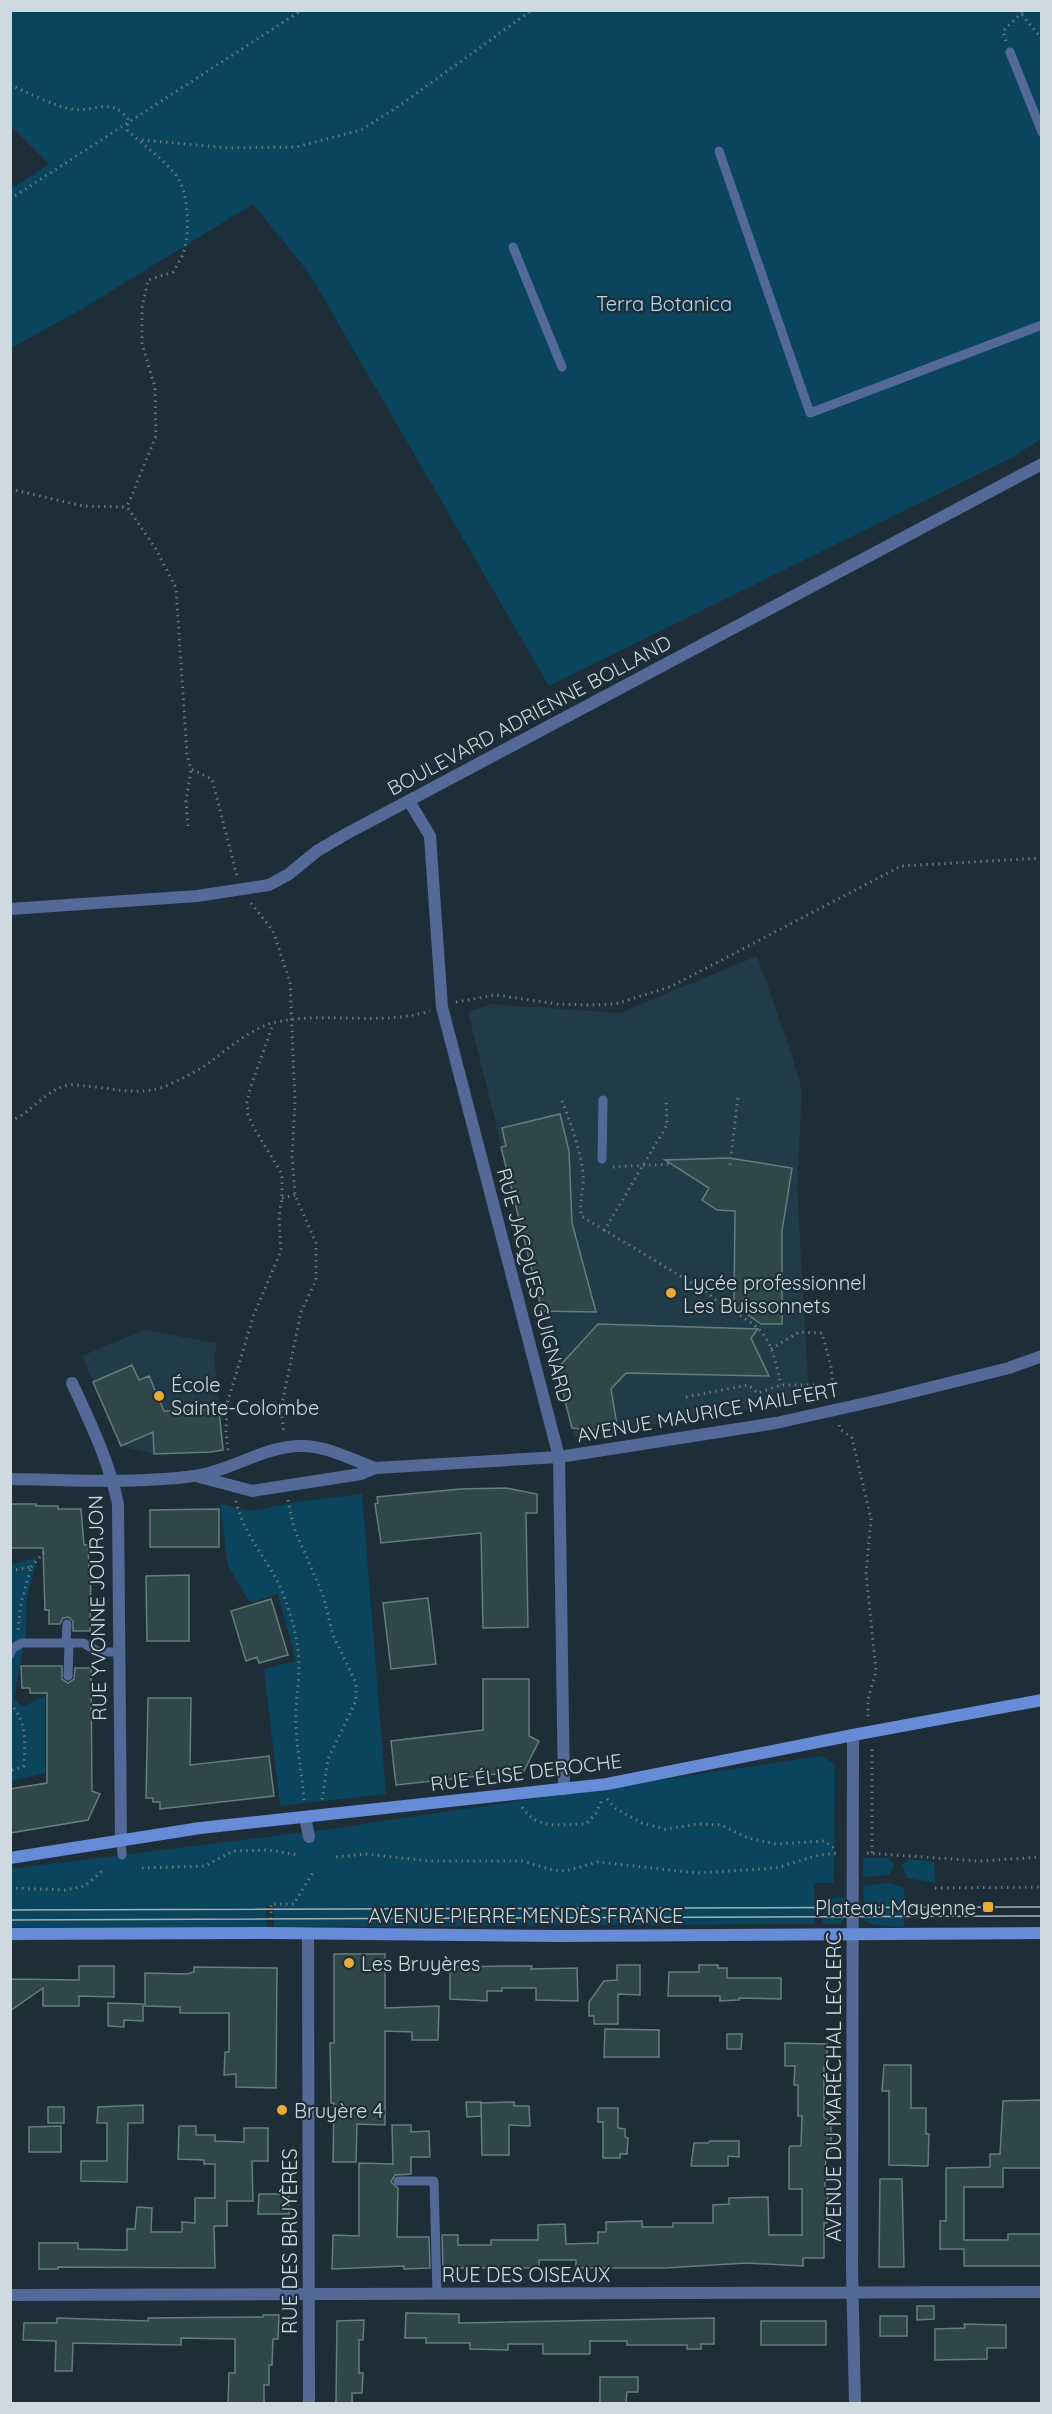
<svg xmlns="http://www.w3.org/2000/svg" width="1052" height="2414" font-family="Quicksand,sans-serif">
<rect width="100%" height="100%" fill="#1d2e38"/>
<path fill="#223b48" d="M757 956 792 1055 802 1091 797 1187 809 1399 575 1438 468 1012 492 1004 620 1013Z
M144 1330 217 1343 214 1357 223 1450 211 1452 154 1454 121 1446 82 1356Z"/>
<path fill="#0b445d" d="M10 11H1041V439L1015 456 549 686 309 273 253 204 82 309 11 348V189L49 164 11 126Z
M362 1494 386 1794 280 1806 264 1669 296 1661 278 1594 250 1603 228 1566 220 1504 250 1511 296 1502Z
M37 1557 27 1597 26 1634 14 1698 22 1707 45 1696V1773L11 1781 10 1566Z
M821 1756 835 1764 834 1883H814L815 1924 274 1927V1905L266 1906 267 1927H11L10 1869 323 1830Z
M863 1858H887L893 1863V1869L889 1875 863 1877Z
M909 1859 934 1862 935 1883 907 1878 902 1865Z
M887 1883 904 1887V1927L870 1924 865 1921 863 1886Z
M823 1898H845V1918L841 1924H823Z"/>
<path fill="#2f4749" stroke="#647d7f" stroke-width="1.5" d="M560 1114 569 1151 572 1223 596 1312 542 1311 501 1147 506 1146 502 1128Z
M729 1158 792 1168 782 1231V1324H761L734 1305 735 1211 717 1210 702 1200 709 1188 665 1160Z
M598 1324 758 1329 751 1338 769 1376 626 1373 611 1389 617 1425 592 1430 572 1428 557 1369Z
M132 1365 139 1380 149 1376 164 1411 219 1410 223 1450 211 1452 154 1454 153 1432 121 1446 93 1382Z
M506 1488 537 1494V1513H526L528 1627 483 1628 481 1533 381 1543 375 1504 378 1503 377 1497 460 1489Z
M10 1504H36V1506H58V1509H81L84 1545H88L89 1570H91L90 1631H73V1621L68 1617 63 1618 60 1624H49V1610H45L43 1548H10Z
M219 1509V1547H150V1510Z
M189 1575V1641H147L146 1576Z
M428 1598 436 1664 391 1669 383 1603Z
M271 1599 288 1655 259 1663 257 1657 246 1661 231 1611Z
M21 1666H62V1679L68 1683 74 1679 75 1668H91L92 1791 100 1794 88 1820 10 1833V1789L47 1783V1693H30V1688H22Z
M483 1679H529V1736L539 1741 524 1771 396 1785 391 1741 483 1730Z
M148 1698H191L190 1765 269 1756 274 1796 160 1809V1802H153V1798H146Z
M334 1954H385V2008L439 2006 438 2040H412V2032L385 2031V2125L357 2124 356 2162H333L334 2103H331L330 2043H334Z
M617 1965H640V1995L618 1994V2024H594V2016H589V2002L604 1981 617 1980Z
M699 1965H718V1968H727V1978H781V1999L739 1998V2000L720 2001V1996H668L669 1972H699Z
M79 1966H114V1997L79 1996V2006H43V1988L10 2011V1979L79 1980Z
M511 1966H532L531 1969 577 1968 578 2001 536 2000V1988H502V1991H487V2001L450 1999V1967Z
M194 1967 277 1968 276 2088 236 2087V2074L224 2075 225 2052H229V2013H180V2007L145 2006V1973L187 1974 194 1972Z
M108 2003 143 2004V2021L124 2020V2027L108 2026Z
M605 2029 659 2030V2057H604Z
M727 2034H742L741 2049H727Z
M785 2043 827 2044V2066H824V2118L831 2121V2151H826L825 2189H828L827 2223H824V2258H803V2266L747 2263 664 2268H576V2260H539V2268H443L442 2235H458V2245H491V2240H538V2225L565 2224 566 2244 598 2243V2232H606V2222L642 2221V2227H673V2223H713V2205L729 2204V2198L768 2197 769 2235H802V2189H789V2149L790 2146H801L802 2116H798V2085H794L795 2066H785Z
M884 2065H911V2108H926V2134H929L928 2166 889 2165V2091H882Z
M1041 2100V2168H1003V2187H964V2240H1008V2234H1041V2266H964V2249H940V2221H946V2168L990 2167V2154H1000L1003 2101Z
M466 2102H481V2116L467 2117Z
M514 2102V2106H529L530 2126 509 2125V2155H482L481 2103Z
M143 2105V2123H128L127 2182 81 2181V2161H107V2123H97L98 2107Z
M48 2107H64V2123H48Z
M598 2108H618V2128L625 2129V2137L628 2138 627 2154H620V2158H603V2122H598Z
M392 2125H411V2132L429 2131 430 2157H411V2174L395 2175 391 2182 398 2188 397 2237H429L430 2268 404 2269V2266L332 2269 333 2235 359 2236V2163L393 2164Z
M61 2126V2152H29V2127Z
M179 2126H196V2135H215V2141L244 2142V2128H268V2161H252L253 2201H227V2226H214L215 2268 58 2267V2269H39V2243H78V2249L127 2250V2229H135L137 2207 152 2208 151 2232H182V2222L195 2223V2198H215V2164H204V2160L178 2159Z
M710 2141H739V2157L728 2156V2166H691L694 2143H708Z
M880 2179H902L904 2267H879Z
M259 2194H289V2214H258Z
M917 2306H934V2319L917 2320Z
M406 2313 459 2314V2323L714 2318V2344H701V2349H687V2345H627V2341H590V2354H543V2344H508V2350L470 2349V2343H426V2338H405Z
M263 2315H279L278 2339H273L272 2365H269V2385H264V2403H228L229 2373H235V2339L181 2338V2345L73 2343 72 2371H55L56 2341 23 2340 24 2323H57V2318L148 2321V2318L263 2317Z
M880 2316H907V2336H880Z
M364 2320 363 2340H359V2373H363L362 2393H352V2403H336L337 2321Z
M761 2321H826V2345H761Z
M964 2324 1006 2325V2348H987V2359L935 2360V2329L965 2328Z
M600 2377H638V2392H627L626 2403H600Z"/>
<g fill="none" stroke-linecap="round" stroke-linejoin="round">
<path stroke="#68767e" stroke-width="3" stroke-dasharray="1.5 4.5" stroke-linecap="butt" d="M1018 10 1042 39
M1006 41 1003 31 1025 10
M10 85C25 91 58 108 72 109 94 113 110 96 128 119L127 130C143 145 161 157 175 174 189 190 190 232 184 251 182 258 177 265 173 272L148 280 142 308V344L155 387 156 436 127 507 156 549 176 588 187 754 191 769 212 779 237 876
M142 140 229 148 296 147 361 130 396 108 532 10
M10 199 302 10
M10 489 83 506 127 507
M188 826 186 802 191 769
M251 903 273 931 290 982 295 1102 292 1155 295 1195 316 1243V1280L301 1312 281 1409 284 1434
M456 1002 496 995 557 1004 591 1005 615 1004 670 987 901 866 1042 858
M562 1101C570 1121 585 1162 583 1183 582 1195 580 1204 581 1216L707 1292C723 1309 752 1318 764 1335 774 1350 777 1368 781 1385
M10 1121C32 1113 45 1090 68 1085 74 1084 81 1086 86 1086 113 1088 137 1096 163 1087 176 1082 191 1074 203 1067 225 1052 246 1031 272 1023 324 1010 379 1027 430 1011
M730 1165 738 1097
M613 1167 670 1164
M282 1198 295 1195
M604 1231 667 1125 666 1098
M771 1349 799 1332 822 1333 831 1367 834 1394
M686 1397 748 1385 758 1393 781 1385H833
M839 1425 840 1429 852 1438 871 1519 866 1573 876 1671 868 1699V1719
M228 1450 226 1432 227 1404 254 1314 281 1251 279 1216 282 1198V1174L254 1128 248 1115 247 1103 250 1089 273 1024
M288 1500 294 1528 323 1595 333 1635 356 1683V1701L328 1759 322 1800
M236 1501C244 1538 273 1564 285 1599 293 1620 299 1644 299 1666 299 1686 295 1706 296 1726 297 1752 303 1777 304 1803
M31 1567 45 1551
M10 1571 31 1567 21 1603 18 1631
M10 1703C28 1725 25 1740 24 1766L10 1771
M607 1799 616 1809 642 1823 665 1829 699 1824 721 1825 748 1838 776 1844 824 1841 837 1850
M522 1807C538 1831 560 1824 586 1824L596 1813 602 1800
M1042 1836V1837
M867 1853 979 1861 1042 1857
M872 1853V1746
M336 1857 366 1854 429 1861H522L553 1870 566 1871 598 1862 697 1873 776 1868 819 1855 839 1853
M142 1868 205 1866 233 1851 268 1850 298 1855
M10 1888 65 1890 85 1886 102 1871
M935 1888 1042 1887
M1041 1902H1042
M271 1919V1904H294L313 1872"/>
<path stroke="#536a99" stroke-width="9" d="M1010 52 1042 132
M719 151 810 413 1042 325
M513 247 562 367
M602 1159 603 1100
M66 1643 67 1624
M10 1654 13 1648 22 1643H83L99 1652H119
M68 1676 69 1643
M121 1841 122 1855
M398 2181H434L437 2294"/>
<path stroke="#536a99" stroke-width="12" d="M409 801 430 836 442 1007 559 1457 564 1789
M10 909 197 896 269 885 289 874 317 851 346 834 1042 464
M72 1383C90 1422 109 1461 118 1504L121 1841
M196 1476 252 1491 361 1474 375 1468 559 1457 776 1423 884 1399 1009 1368 1042 1356
M10 1479C71 1480 134 1484 194 1476 232 1471 267 1444 305 1446 329 1447 353 1460 375 1468
M853 1735 852 2269 855 2404
M305 1817 309 1837
M10 2295 1042 2292"/>
<path stroke="#536a99" stroke-width="12" d="M308 1934 309 2404"/>
<path stroke="#688bd7" stroke-width="12" d="M10 1858 200 1828 607 1784 853 1735 1042 1700
M10 1934 271 1933 558 1936 1042 1933"/>
<path stroke="#a4b1b8" stroke-width="1.5" d="M10 1910 1042 1907
M10 1920 1042 1916"/>
</g>
<g fill="#e9aa38" stroke="#1d2e38" stroke-width="2">
<circle cx="671" cy="1293" r="6"/>
<circle cx="159" cy="1396" r="6"/>
<rect x="982" y="1901" width="12" height="12" rx="3"/>
<circle cx="349" cy="1963" r="6"/>
<circle cx="282" cy="2110" r="6"/>
</g>
<g text-anchor="middle" dominant-baseline="central" stroke-width="4.5" stroke-linejoin="round" paint-order="stroke">
<g font-size="20" fill="#acd9f3" stroke="#1d2e38">
<text x="664" y="303">Terra Botanica</text>
</g>
<g font-size="20" fill="#cfdae0" stroke="#1d2e38">
<text transform="translate(529 715) rotate(-28)">BOULEVARD ADRIENNE BOLLAND</text>
<text transform="translate(535 1285) rotate(75)">RUE JACQUES GUIGNARD</text>
<text transform="translate(708 1412) rotate(-10)">AVENUE MAURICE MAILFERT</text>
<text transform="translate(97 1608) rotate(-91)">RUE YVONNE JOURJON</text>
<text transform="translate(526 1772) rotate(-7)">RUE ÉLISE DEROCHE</text>
<text x="526" y="1915">AVENUE PIERRE MENDÈS FRANCE</text>
<text transform="translate(833 2087) rotate(-90)">AVENUE DU MARÉCHAL LECLERC</text>
<text transform="translate(289 2241) rotate(-90)">RUE DES BRUYÈRES</text>
<text x="526" y="2274">RUE DES OISEAUX</text>
</g>
<g font-size="20" fill="#cfdae0" stroke="#1d2e38" text-anchor="start">
<text x="683" y="1282">Lycée professionnel<tspan x="683" dy="23">Les Buissonnets</tspan></text>
<text x="171" y="1384">École<tspan x="171" dy="23">Sainte-Colombe</tspan></text>
<text x="976" y="1907" text-anchor="end">Plateau Mayenne</text>
<text x="361" y="1963">Les Bruyères</text>
<text x="294" y="2110">Bruyère 4</text>
</g>
</g>
<rect width="1052" height="2414" fill="none" stroke="#cfdae0" stroke-width="24"/>
</svg>
